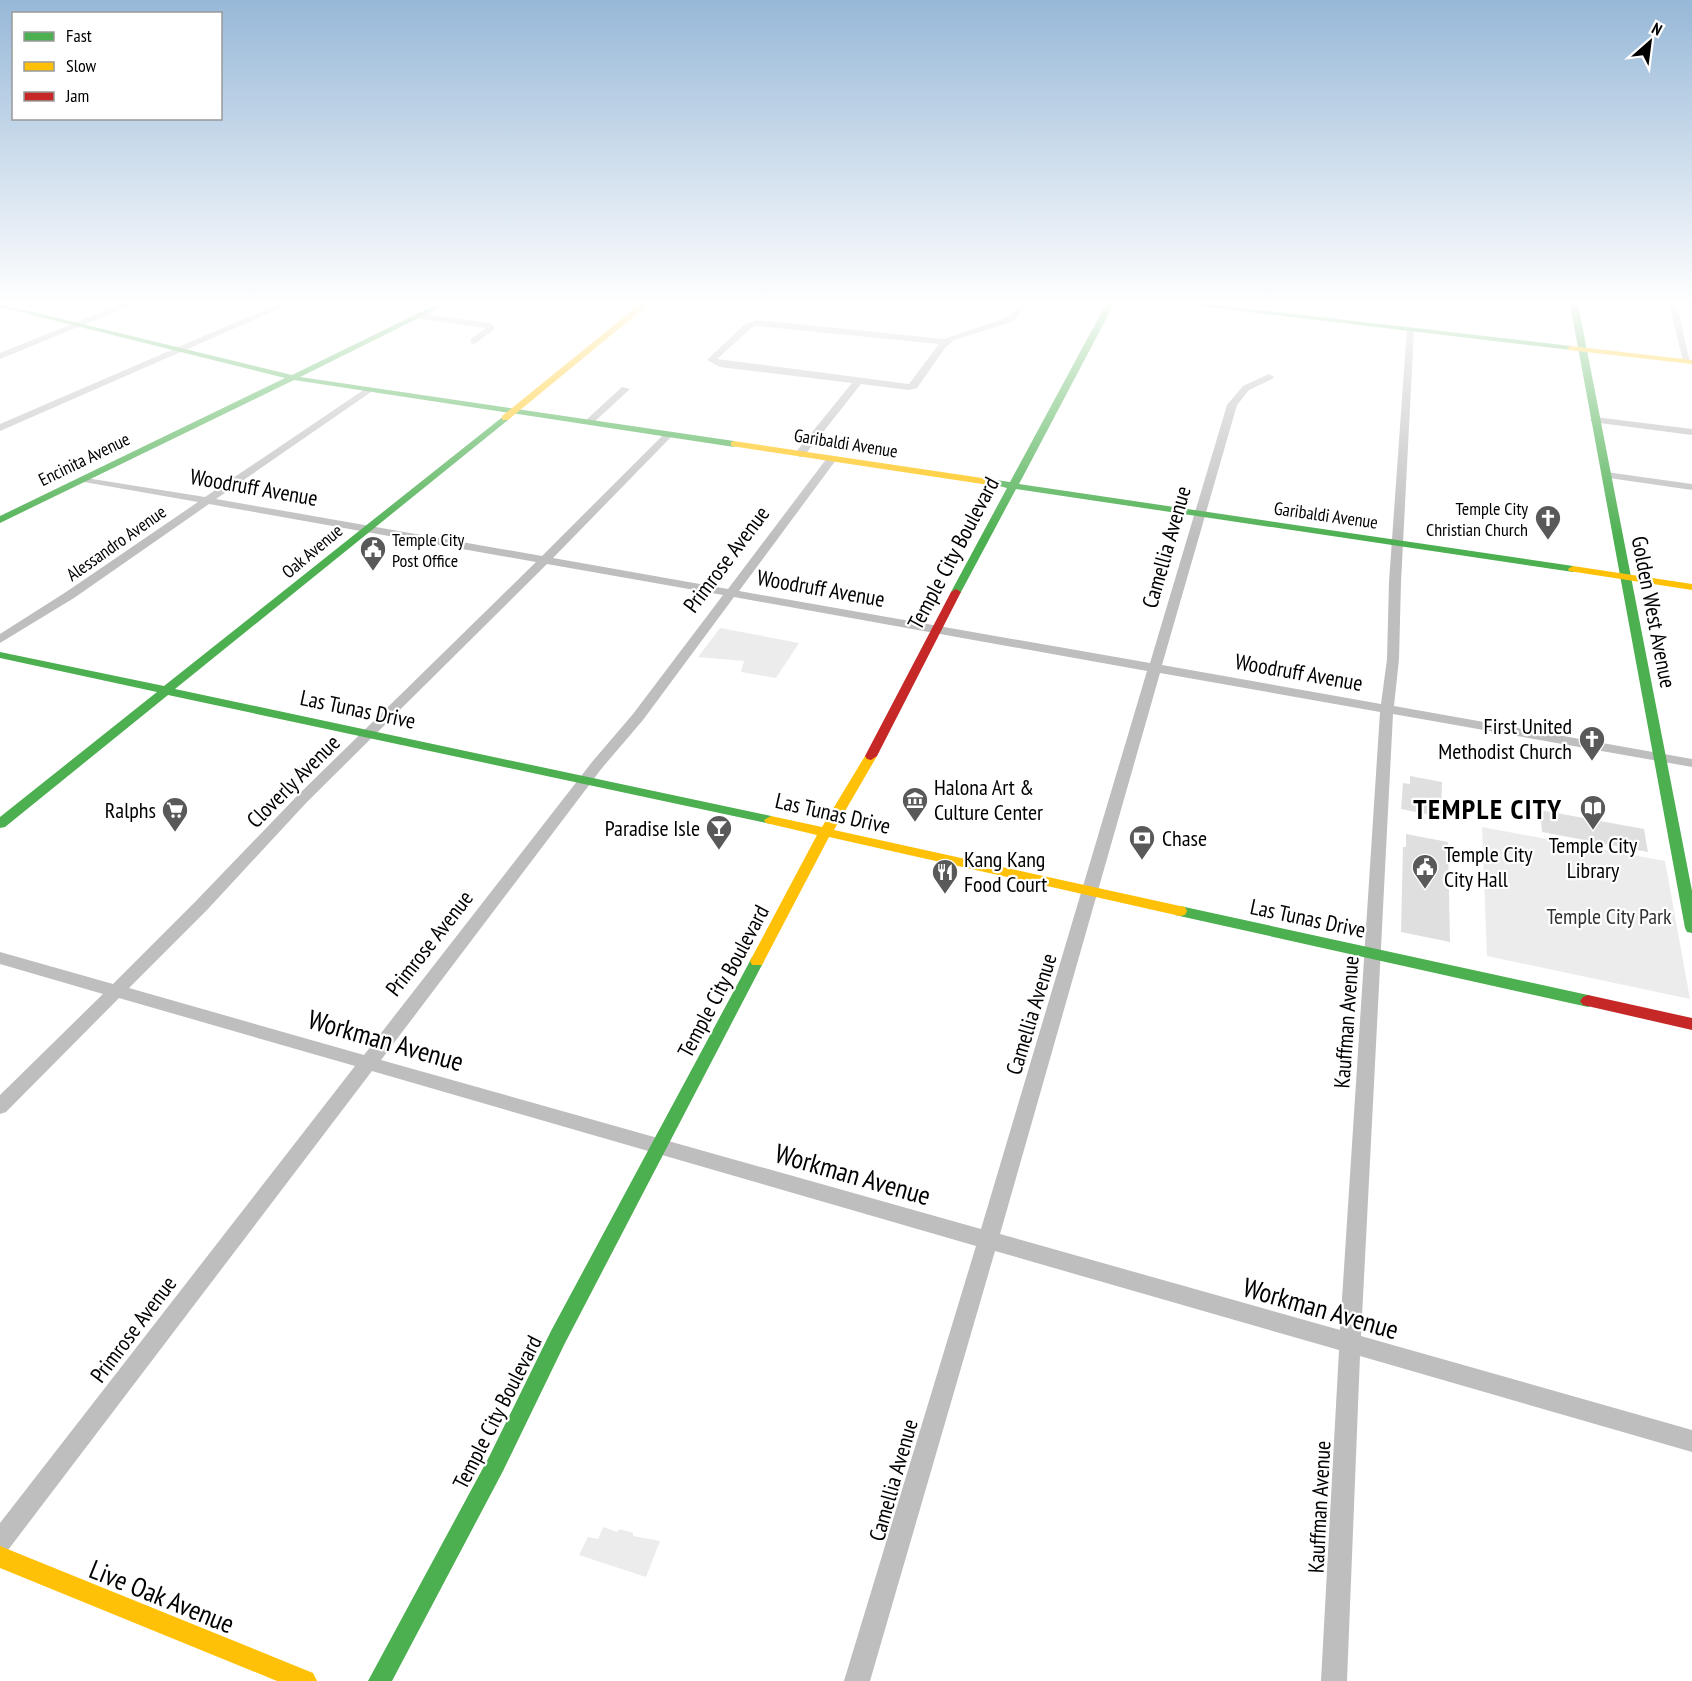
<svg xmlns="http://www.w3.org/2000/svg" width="1692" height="1681" font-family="'PT Sans Narrow',sans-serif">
<rect width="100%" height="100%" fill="#fff"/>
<path fill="#ececec" d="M720 628 799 643 776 678 741 672 744 661 698 657Z
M1482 827 1665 861 1690 999 1487 956Z
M603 1527 617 1532 620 1529 633 1533V1536L660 1541 646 1577 579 1555 588 1537 598 1539Z"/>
<path fill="#dfdfdf" d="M1410 776 1442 782 1441 817 1401 809 1403 783 1410 784Z
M1540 810 1644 829 1648 852 1542 832Z
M1406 834 1448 842 1450 942 1401 932 1403 847H1406Z"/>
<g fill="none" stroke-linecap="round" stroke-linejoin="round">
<path fill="#bebebe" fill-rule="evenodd" d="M122 304H134L0 359V353Z
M278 304H290L0 431V424Z
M1019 304H1027L1016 319 1009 323 954 340 945 348 917 388 909 390 861 384 804 456 800 457 795 454 796 452 852 383 720 367 707 360 745 324 756 320 944 339 1003 319 1010 315ZM757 326 939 344 909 384 717 359 751 328Z
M1669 304H1677L1690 363 1683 361Z
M419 313 490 323 494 326V330L474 344 471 343V339L486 328 416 318V314Z
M1407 328 1414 330 1401 582 1399 659 1394 706 1692 759V767L1393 714 1361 1336 1692 1430V1452L1360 1356 1347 1681H1321L1339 1350 995 1251 870 1681H844L976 1246 372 1071 8 1550 0 1554V1523L355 1066 119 998 6 1112 0 1114V1095L103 994 0 964V952L113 984 195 902 297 796 536 562 209 504 74 598 0 643V634L66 592 198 502 84 482 79 479 80 477 205 497 368 387 373 390 371 392 216 499 542 556 665 433 668 432 673 435 671 437 553 558 728 589 827 458 831 457 836 460 739 591 1150 663 1227 405 1243 386 1269 374 1274 377 1272 379 1249 390 1237 405 1162 665 1381 704 1387 659 1389 582ZM547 564 723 595 633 714 592 762 364 1055 129 988 207 910 307 802ZM734 597 1147 671 981 1229 381 1060 602 768 643 720ZM1160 673 1380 712 1340 1330 1000 1234Z
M622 387 630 389 592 424H586V420Z
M1595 417 1692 429V435L1592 422 1590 420Z
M1606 472 1692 484V490L1602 477V473Z"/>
<path fill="#4caf50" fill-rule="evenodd" d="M0 304 292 375 437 304H447L300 377 734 441 738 444 734 447 294 380 0 523V516L285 378 0 307Z
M1106 304H1114L1019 484 1573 566 1578 569 1573 572 1016 489 961 592 956 595 952 594 951 592 1007 488 984 482 989 479 1010 482Z
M1180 304H1206L1571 346 1575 348 1571 350Z
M1570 304H1578L1692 891V933L1687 932 1685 928Z
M505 415 509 418 508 420 175 689 771 816 778 820 776 823 771 824 168 695 5 827 0 828V817L157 692 0 658V652L164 686Z
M1180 906 1588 995 1593 997 1596 1001 1593 1005 1588 1007 1175 915 1173 911 1175 907Z
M757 956 762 957 764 961 565 1343 503 1471 392 1681H368L489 1457 551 1331 750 961 752 957Z"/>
<path fill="#ffc107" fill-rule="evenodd" d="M640 304H649L508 420H502V416Z
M1571 346 1692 360V364L1568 350 1567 348Z
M734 441 989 479 994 482 989 485 731 446V442Z
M1573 566 1692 584V590L1569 571 1568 569Z
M871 752 877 756 834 830 1180 906 1185 907 1187 911 1185 915 1180 916 829 837 762 965H752L750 961 817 835 766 823 764 820 771 816 822 827 865 756Z
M0 1546 313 1673 317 1681H277L0 1568Z"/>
<path fill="#c62828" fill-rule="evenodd" d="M956 589 961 592 877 756 871 760 867 759 865 756 951 592Z
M1588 995 1692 1018V1030L1583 1005 1580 1001 1583 997Z"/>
</g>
<linearGradient id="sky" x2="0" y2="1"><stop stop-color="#97b8d8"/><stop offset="0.56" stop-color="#fff"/><stop offset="1" stop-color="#fff" stop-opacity="0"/></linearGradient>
<rect width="1692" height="540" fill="url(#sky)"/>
<defs>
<g id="church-pin" transform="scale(1.35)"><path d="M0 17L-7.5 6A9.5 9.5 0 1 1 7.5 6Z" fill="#595959" stroke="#fff"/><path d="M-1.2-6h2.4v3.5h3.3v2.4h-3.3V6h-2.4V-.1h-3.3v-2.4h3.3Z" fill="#fff"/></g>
<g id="civic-pin" transform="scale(1.35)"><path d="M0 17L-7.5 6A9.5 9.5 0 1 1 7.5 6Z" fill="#595959" stroke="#fff"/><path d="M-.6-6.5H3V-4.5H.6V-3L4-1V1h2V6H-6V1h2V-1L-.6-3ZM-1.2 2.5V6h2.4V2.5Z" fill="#fff"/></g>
<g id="museum-pin" transform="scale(1.35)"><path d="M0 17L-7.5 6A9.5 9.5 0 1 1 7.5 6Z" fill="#595959" stroke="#fff"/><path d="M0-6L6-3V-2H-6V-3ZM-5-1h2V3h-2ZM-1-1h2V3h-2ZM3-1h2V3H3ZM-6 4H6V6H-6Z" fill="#fff"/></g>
<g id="library-pin" transform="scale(1.35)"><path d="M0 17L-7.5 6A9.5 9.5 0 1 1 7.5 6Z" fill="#595959" stroke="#fff"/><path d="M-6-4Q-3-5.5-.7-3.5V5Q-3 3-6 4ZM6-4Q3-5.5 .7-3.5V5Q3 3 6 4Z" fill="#fff"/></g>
<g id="supermarket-pin" transform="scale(1.35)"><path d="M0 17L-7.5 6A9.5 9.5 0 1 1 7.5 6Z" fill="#595959" stroke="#fff"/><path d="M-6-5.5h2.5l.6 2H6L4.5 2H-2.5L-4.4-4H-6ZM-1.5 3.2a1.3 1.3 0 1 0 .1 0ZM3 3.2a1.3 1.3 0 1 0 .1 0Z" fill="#fff"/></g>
<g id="bar-pin" transform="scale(1.35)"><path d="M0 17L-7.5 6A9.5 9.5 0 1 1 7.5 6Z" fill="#595959" stroke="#fff"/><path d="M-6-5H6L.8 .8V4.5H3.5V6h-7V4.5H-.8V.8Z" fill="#fff"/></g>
<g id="bank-pin" transform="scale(1.35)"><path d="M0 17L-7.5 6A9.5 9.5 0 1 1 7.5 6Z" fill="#595959" stroke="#fff"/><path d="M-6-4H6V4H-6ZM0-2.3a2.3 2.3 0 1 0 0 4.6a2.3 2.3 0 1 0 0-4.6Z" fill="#fff"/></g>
<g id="restaurant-pin" transform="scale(1.35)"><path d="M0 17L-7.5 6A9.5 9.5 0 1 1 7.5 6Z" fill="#595959" stroke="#fff"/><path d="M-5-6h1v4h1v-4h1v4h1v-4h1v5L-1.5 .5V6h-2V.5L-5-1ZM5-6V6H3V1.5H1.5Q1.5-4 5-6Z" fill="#fff"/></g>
</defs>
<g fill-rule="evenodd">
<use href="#church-pin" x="1548" y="518"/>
<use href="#civic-pin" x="373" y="549"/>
<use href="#church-pin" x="1592" y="739"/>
<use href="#museum-pin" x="915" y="800"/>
<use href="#library-pin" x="1593" y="808"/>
<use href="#supermarket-pin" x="175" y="810"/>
<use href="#bar-pin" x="719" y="828"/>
<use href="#bank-pin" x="1142" y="838"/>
<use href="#civic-pin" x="1425" y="867"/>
<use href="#restaurant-pin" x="945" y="872"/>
</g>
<g text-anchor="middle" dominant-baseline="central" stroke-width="4.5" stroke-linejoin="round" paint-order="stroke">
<g font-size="18" fill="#000" stroke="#fff">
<text transform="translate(846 443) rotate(9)">Garibaldi Avenue</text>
<text transform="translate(84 459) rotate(-26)">Encinita Avenue</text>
<text transform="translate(1326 515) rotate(8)">Garibaldi Avenue</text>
<text transform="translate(116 543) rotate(-35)">Alessandro Avenue</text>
<text transform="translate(312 551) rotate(-40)">Oak Avenue</text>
</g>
<g font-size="18" fill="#000" stroke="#fff" text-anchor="end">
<text x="1528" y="508">Temple City<tspan x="1528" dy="21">Christian Church</tspan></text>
<text x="392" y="539" text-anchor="start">Temple City<tspan x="392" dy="21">Post Office</tspan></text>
</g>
<g font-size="22" fill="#000" stroke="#fff">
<text transform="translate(254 487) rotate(10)">Woodruff Avenue</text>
<text transform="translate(1166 547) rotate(-74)">Camellia Avenue</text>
<text transform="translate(953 553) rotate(-62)">Temple City Boulevard</text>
<text transform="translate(726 559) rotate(-53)">Primrose Avenue</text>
<text transform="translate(821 588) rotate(10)">Woodruff Avenue</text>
<text transform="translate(1654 612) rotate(79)">Golden West Avenue</text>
<text transform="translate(1299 672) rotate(10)">Woodruff Avenue</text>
<text transform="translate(358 709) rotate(12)">Las Tunas Drive</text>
<text transform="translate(293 781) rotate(-45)">Cloverly Avenue</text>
<text transform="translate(833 813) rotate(13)">Las Tunas Drive</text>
<text transform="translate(1308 918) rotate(12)">Las Tunas Drive</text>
<text transform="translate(429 943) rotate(-52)">Primrose Avenue</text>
<text transform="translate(723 981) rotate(-62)">Temple City Boulevard</text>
<text transform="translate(1031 1014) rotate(-73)">Camellia Avenue</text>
<text transform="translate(1346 1022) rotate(-86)">Kauffman Avenue</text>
<text transform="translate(133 1329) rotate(-53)">Primrose Avenue</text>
<text transform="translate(497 1412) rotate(-63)">Temple City Boulevard</text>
<text transform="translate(893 1480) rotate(-74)">Camellia Avenue</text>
<text transform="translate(1319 1507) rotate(-87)">Kauffman Avenue</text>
</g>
<g font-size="22" fill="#000" stroke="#fff" text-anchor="start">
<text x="1572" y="726" text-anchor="end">First United<tspan x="1572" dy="25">Methodist Church</tspan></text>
<text x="934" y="787">Halona Art &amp;<tspan x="934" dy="25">Culture Center</tspan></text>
<text x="156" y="810" text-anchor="end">Ralphs</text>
<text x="700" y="828" text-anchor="end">Paradise Isle</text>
<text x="1162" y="838">Chase</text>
<text x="1593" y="845" text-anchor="middle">Temple City<tspan x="1593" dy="25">Library</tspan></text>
<text x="1444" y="854">Temple City<tspan x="1444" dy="25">City Hall</tspan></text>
<text x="964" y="859">Kang Kang<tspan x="964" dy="25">Food Court</tspan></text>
</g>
<g font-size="22" fill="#333" stroke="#fff">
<text x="1609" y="916">Temple City Park</text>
</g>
<g font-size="27" fill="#000" stroke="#fff">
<text transform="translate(386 1040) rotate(16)">Workman Avenue</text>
<text transform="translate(853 1174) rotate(16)">Workman Avenue</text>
<text transform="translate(1321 1308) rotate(16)">Workman Avenue</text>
<text transform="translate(162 1596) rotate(22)">Live Oak Avenue</text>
</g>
<g font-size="28" font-weight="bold" letter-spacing="1.5" fill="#000" stroke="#fff">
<text x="1488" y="808">TEMPLE CITY</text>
</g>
</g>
<rect x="12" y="12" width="210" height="108" fill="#ffffff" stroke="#999999" stroke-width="1.5"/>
<rect x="24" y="32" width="30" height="9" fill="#4caf50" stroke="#999999" stroke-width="1.5"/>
<text x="66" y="42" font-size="18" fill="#000000">Fast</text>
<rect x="24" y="62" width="30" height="9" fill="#ffc107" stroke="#999999" stroke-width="1.5"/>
<text x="66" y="72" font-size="18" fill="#000000">Slow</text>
<rect x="24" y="92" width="30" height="9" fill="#c62828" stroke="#999999" stroke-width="1.5"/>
<text x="66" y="102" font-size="18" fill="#000000">Jam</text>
<g transform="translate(1650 42) rotate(28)" stroke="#ffffff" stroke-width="4.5" paint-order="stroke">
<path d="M0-4.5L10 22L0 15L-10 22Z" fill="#000000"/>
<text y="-9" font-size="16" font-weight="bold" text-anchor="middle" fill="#000000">N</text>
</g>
</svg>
